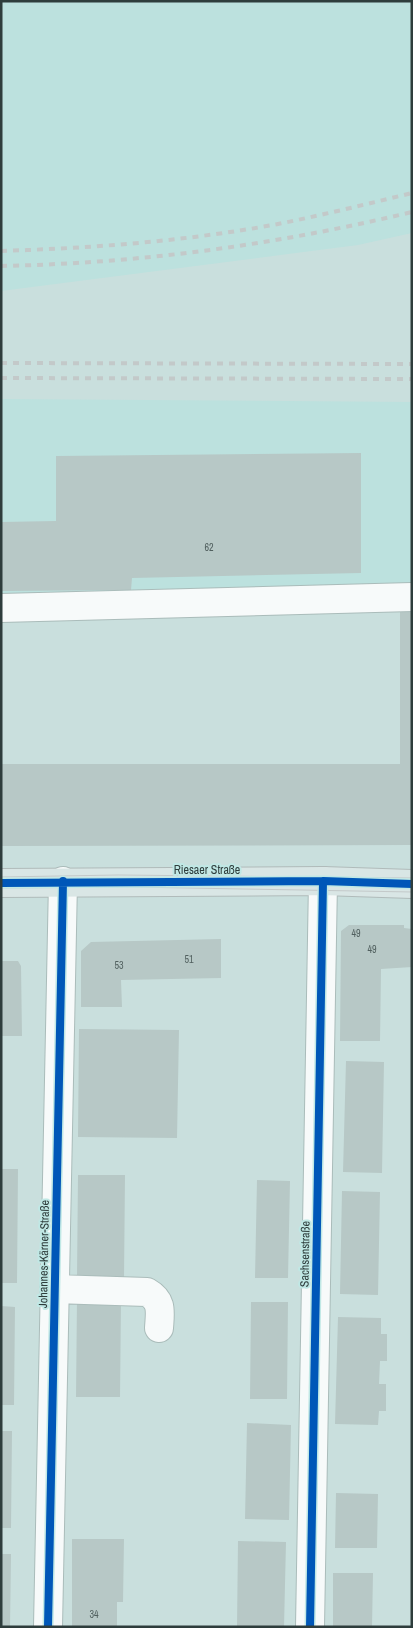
<svg xmlns="http://www.w3.org/2000/svg" width="413" height="1628" font-family="'Archivo Narrow',sans-serif">
<rect width="100%" height="100%" fill="#c9dfdd"/>
<path fill="#bce1de" d="M1 1H412V233L358 245 1 291Z
M1 399 412 402V606L1 615Z"/>
<path fill="#b7c8c6" d="M361 453V573L132 578 131 590 1 591V522L56 521V456Z
M412 605V845L1 846V764H400V606Z
M349 925H404V928L412 929V967L381 969 380 1041H340L341 931Z
M221 939V978L121 980 122 1007H81V951L91 942Z
M1 961H18L21 966 22 1036H1Z
M79 1029 179 1030 177 1138 78 1137Z
M346 1061 384 1062 382 1173 343 1172Z
M1 1169H18L17 1283H1Z
M78 1175H125L124 1279 77 1278Z
M257 1180 290 1181 288 1278H255Z
M342 1191 380 1192 378 1295 340 1294Z
M77 1298 121 1299 120 1397H76Z
M251 1302H288L287 1399H250Z
M1 1306 15 1307 14 1405H1Z
M338 1317 381 1318V1334H387V1361H380L379 1384H386V1411H379L378 1425 335 1424Z
M247 1423 291 1425 289 1520 245 1519Z
M1 1431H12L11 1528H1Z
M336 1493 378 1494 377 1548H335Z
M72 1539H124L123 1602H117V1627H72Z
M238 1541 286 1542 284 1627H237Z
M1 1554H11L10 1627H1Z
M333 1573H373L372 1627H333Z"/>
<g fill="none" stroke-linecap="round" stroke-linejoin="round">
<g stroke="#aabcba" stroke-width="30">
<path id="minor" d="M1 608 412 597
M54 1289 147 1292C163 1301 160 1312 159 1328
M48 1627 63 881
M310 1627 323 881"/>
</g>
<g stroke="#b0bbba" stroke-width="30">
<path id="major" d="M1 883 323 881 412 884"/>
</g>
<use href="#minor" stroke="#f7fafa" stroke-width="28"/>
<use href="#major" stroke="#d9e6e5" stroke-width="28"/>
<path stroke="#c3c9c9" stroke-width="1" d="M1 877 118 875 412 878
M1 888 131 887 412 892"/>
<path stroke="#c3c9c9" stroke-width="4" stroke-dasharray="6 6" stroke-linecap="butt" d="M1 251C94 248 187 241 278 224 323 215 367 204 412 193
M1 266C143 263 274 245 412 212
M1 363 412 364
M1 378 412 379"/>
<g stroke="#c0e8e5" stroke-width="11">
<path id="cycleway" d="M1 883 323 881 412 884
M48 1627 63 881
M310 1627 323 881"/>
</g>
<use href="#cycleway" stroke="#0057b8" stroke-width="8"/>
</g>
<g text-anchor="middle" dominant-baseline="central" stroke-width="4" stroke-linejoin="round" paint-order="stroke">
<g font-size="10" fill="#51605f">
<text x="209" y="547">62</text>
<text x="356" y="933">49</text>
<text x="372" y="949">49</text>
<text x="189" y="959">51</text>
<text x="119" y="965">53</text>
<text x="94" y="1614">34</text>
</g>
<g font-size="12" fill="#2e3d3c" stroke="#c0e8e5">
<text x="207" y="870">Riesaer Straße</text>
<text transform="translate(44 1254) rotate(-89)">Johannes-Kärner-Straße</text>
<text transform="translate(305 1254) rotate(-89)">Sachsenstraße</text>
</g>
</g>
<rect width="413" height="1628" fill="none" stroke="#2e3d3c" stroke-width="5"/>
</svg>
